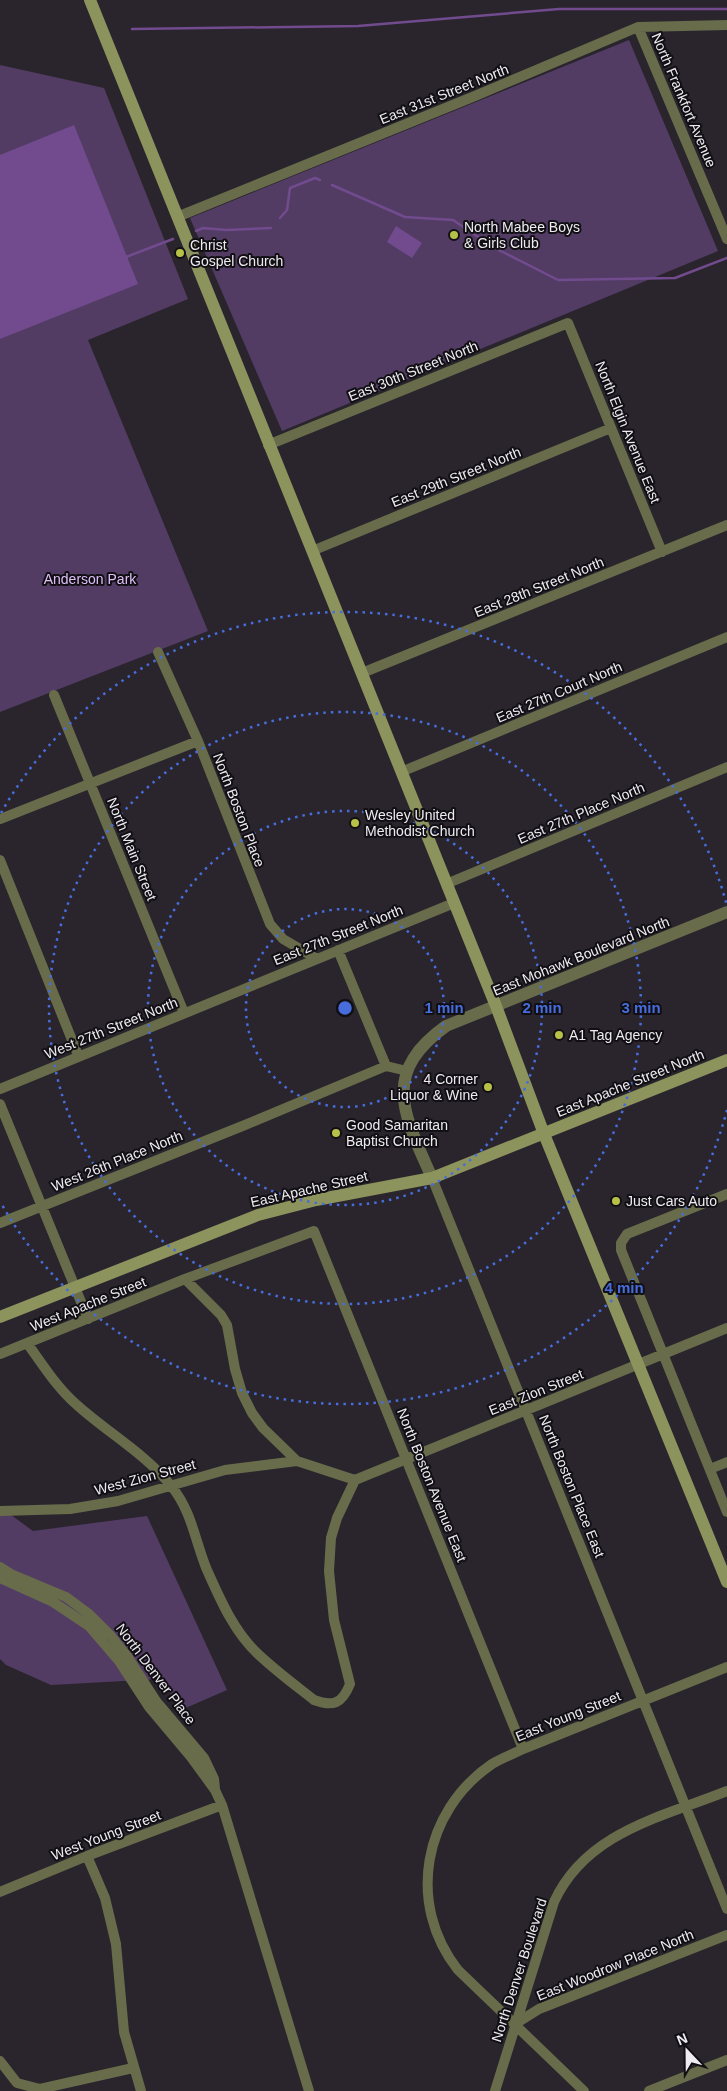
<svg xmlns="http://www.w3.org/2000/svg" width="727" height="2091" font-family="Helvetica,sans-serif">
<rect width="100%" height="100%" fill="#2a252d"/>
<path fill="#523c64" d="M629 40 718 251 282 431 190 218Z
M0 65 104 88 188 299 88 340 208 631 0 712Z
M0 1507 33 1531 147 1516 227 1690 181 1710 160 1679 51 1685 6 1665 0 1659Z"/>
<path fill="#714b8e" d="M74 125 138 284 0 339V155Z
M396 226 422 243 412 258 387 242Z"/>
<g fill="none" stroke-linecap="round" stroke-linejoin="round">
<path stroke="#714b8e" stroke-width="2.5" d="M132 29 358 26 559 9H727
M332 185 405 217 453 220 493 247 558 280 675 278 727 258
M280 218 287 210 290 188 315 178 320 180
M196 231 203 228 226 230 271 228
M126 257 173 239"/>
<path stroke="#686c4b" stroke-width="10" d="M638 27 727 239
M177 217 475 96 638 27 727 25
M268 445 568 323 662 552
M312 551 611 428
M158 652 198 741 270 924 283 939 317 959
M362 673 727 525
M54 695 184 1013
M401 772 727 637
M0 819 198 741
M0 860 78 1055
M446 884 727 767
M338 950 386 1066
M0 1089 454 903
M0 1104 88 1319
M432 1178 727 1909
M727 1194 627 1234 621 1243V1250L727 1512
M0 1223 245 1125 386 1066 407 1071
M185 1279 221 1315 227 1325 235 1369 242 1393 252 1413 263 1428 297 1461 355 1480
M27 1343C43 1365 57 1388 77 1405 108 1433 146 1454 172 1487 192 1512 195 1541 207 1570 220 1599 234 1632 258 1654 276 1671 295 1685 314 1700 333 1707 342 1704 350 1684L334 1620 329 1571 331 1538 337 1518 355 1480
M0 1354 185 1279 314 1231 523 1749
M710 1469 727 1462
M355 1480 727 1328
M0 1511 70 1509 118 1501 225 1470 297 1461
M0 1567 11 1574 66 1597 89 1614 111 1636 127 1656 156 1701 204 1758 214 1779 215 1789
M0 1578 53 1602 89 1626 119 1661 149 1707 191 1757 215 1790 222 1805 309 2091
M87 1856 105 1898 116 1944 124 2032 141 2091
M0 1892 87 1856 222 1805
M515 2024 539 2009 727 1935
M0 2061 17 2083 40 2089 133 2068
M495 2091 554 1902C586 1832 662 1817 727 1791
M584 2091 458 1970C406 1904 423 1811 492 1764 502 1758 513 1754 523 1749L727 1667
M649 2091 727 2060"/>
<path stroke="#686c4b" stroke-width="12" d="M432 1178C405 1116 379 1074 446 1026L727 912"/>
<path stroke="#8d935d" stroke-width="12" d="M90 0 496 1006 544 1134 727 1582
M0 1317 258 1215 316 1200 432 1178 727 1060"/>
</g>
<g fill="none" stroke="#476ddd" stroke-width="2.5" stroke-dasharray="2.5 5">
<circle cx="345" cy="1008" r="99"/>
<circle cx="345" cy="1008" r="197"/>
<circle cx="345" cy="1008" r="296"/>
<path d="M727 1110A395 395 0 0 1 1 1203M1 813A395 395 0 0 1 727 906"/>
</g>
<g fill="#b7c148" stroke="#110f13" stroke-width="2">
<circle cx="454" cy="235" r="5"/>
<circle cx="180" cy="253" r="5"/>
<circle cx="355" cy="823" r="5"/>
<circle cx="559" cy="1035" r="5"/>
<circle cx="488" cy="1087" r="5"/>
<circle cx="336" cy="1133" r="5"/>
<circle cx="616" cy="1201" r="5"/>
</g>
<g text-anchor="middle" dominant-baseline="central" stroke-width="4" stroke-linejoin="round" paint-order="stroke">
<g font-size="14" fill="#eeebf1" stroke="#110f13">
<text transform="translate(444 94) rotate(-22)">East 31st Street North</text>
<text transform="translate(684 100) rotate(67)">North Frankfort Avenue</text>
<text transform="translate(413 371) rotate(-22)">East 30th Street North</text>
<text transform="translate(628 432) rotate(68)">North Elgin Avenue East</text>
<text transform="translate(456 477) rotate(-22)">East 29th Street North</text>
<text transform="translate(539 587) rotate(-22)">East 28th Street North</text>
<text transform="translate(559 692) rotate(-23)">East 27th Court North</text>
<text transform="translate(239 810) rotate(69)">North Boston Place</text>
<text transform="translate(581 813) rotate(-23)">East 27th Place North</text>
<text transform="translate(132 849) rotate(68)">North Main Street</text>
<text transform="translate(338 935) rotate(-22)">East 27th Street North</text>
<text transform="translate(581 956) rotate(-22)">East Mohawk Boulevard North</text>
<text transform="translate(111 1028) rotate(-22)">West 27th Street North</text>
<text transform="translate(630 1083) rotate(-22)">East Apache Street North</text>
<text transform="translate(117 1161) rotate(-22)">West 26th Place North</text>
<text transform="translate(309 1189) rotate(-13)">East Apache Street</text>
<text transform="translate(88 1304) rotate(-22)">West Apache Street</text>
<text transform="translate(536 1392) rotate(-22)">East Zion Street</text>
<text transform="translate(145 1477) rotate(-15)">West Zion Street</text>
<text transform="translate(432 1485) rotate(68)">North Boston Avenue East</text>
<text transform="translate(572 1486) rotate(68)">North Boston Place East</text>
<text transform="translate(156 1674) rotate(53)">North Denver Place</text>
<text transform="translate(568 1716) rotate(-22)">East Young Street</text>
<text transform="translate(106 1835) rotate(-21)">West Young Street</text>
<text transform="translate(615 1965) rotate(-22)">East Woodrow Place North</text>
<text transform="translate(519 1970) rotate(-72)">North Denver Boulevard</text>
</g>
<g font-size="14" fill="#eeebf1" stroke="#110f13" text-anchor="start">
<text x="464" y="227">North Mabee Boys<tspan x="464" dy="16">&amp; Girls Club</tspan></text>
<text x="190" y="245">Christ<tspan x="190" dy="16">Gospel Church</tspan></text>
<text x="365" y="815">Wesley United<tspan x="365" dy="16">Methodist Church</tspan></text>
<text x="569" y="1035">A1 Tag Agency</text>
<text x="478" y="1079" text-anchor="end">4 Corner<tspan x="478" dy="16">Liquor &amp; Wine</tspan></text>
<text x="346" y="1125">Good Samaritan<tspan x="346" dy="16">Baptist Church</tspan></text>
<text x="626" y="1201">Just Cars Auto</text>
</g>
<g font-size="14" fill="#dfc0fa" stroke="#110f13">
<text x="90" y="579">Anderson Park</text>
</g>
</g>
<circle cx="345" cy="1008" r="8" fill="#476ddd" stroke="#110f13" stroke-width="2.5"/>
<g font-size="15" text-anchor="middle" font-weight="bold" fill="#476ddd" stroke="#110f13" stroke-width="4" stroke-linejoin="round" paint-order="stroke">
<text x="444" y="1013">1 min</text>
<text x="542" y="1013">2 min</text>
<text x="641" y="1013">3 min</text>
<text x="624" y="1293">4 min</text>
</g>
<g transform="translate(687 2051) rotate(338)" stroke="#110f13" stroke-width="4" paint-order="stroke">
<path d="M0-4L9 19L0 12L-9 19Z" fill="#eeebf1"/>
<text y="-8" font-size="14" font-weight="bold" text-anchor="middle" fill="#eeebf1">N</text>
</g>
</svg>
